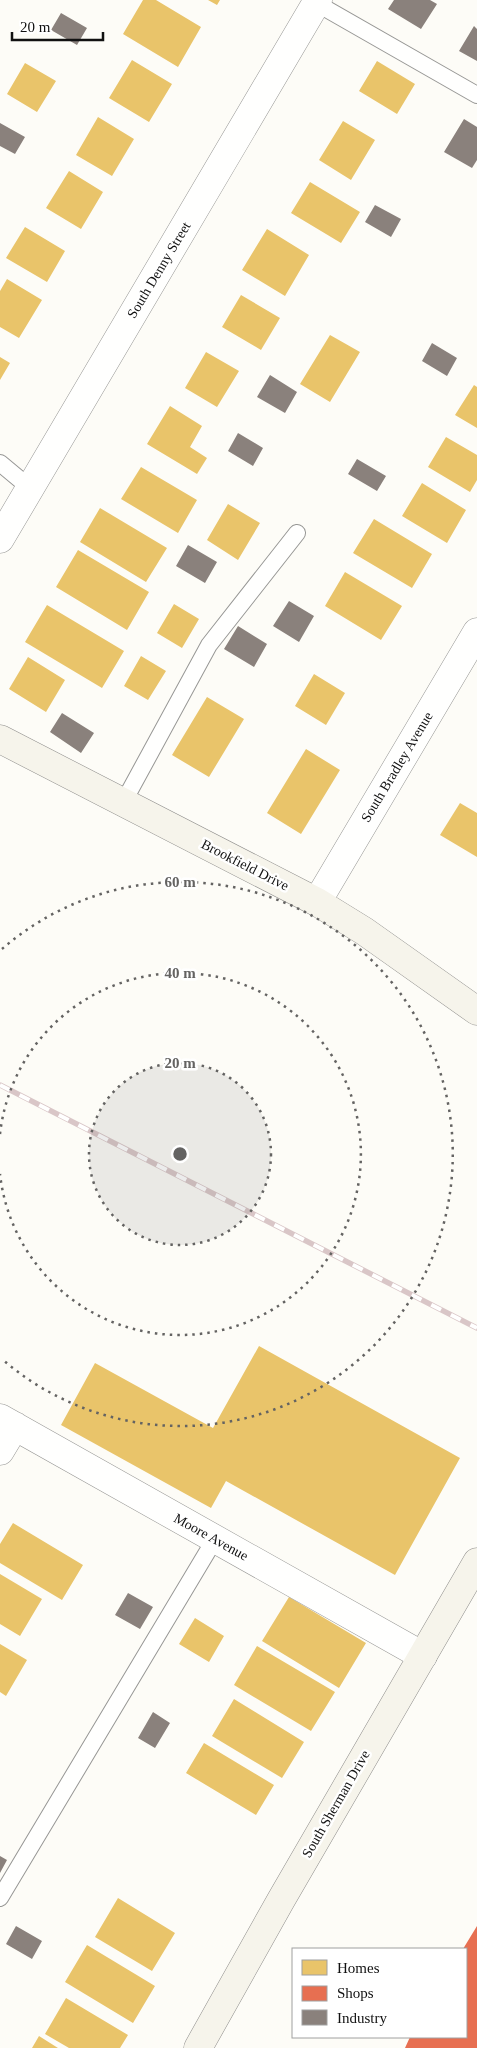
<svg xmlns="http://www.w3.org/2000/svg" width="477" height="2048" font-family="'Times New Roman',serif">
<rect width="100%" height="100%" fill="#fdfcf7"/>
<path fill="#e9c46a" d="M143 0H156L201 27 178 67 123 34Z
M208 0H220L217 5Z
M132 60 172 84 149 122 109 98Z
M377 61 415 84 397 114 359 91Z
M25 63 56 81 37 112 7 94Z
M98 117 134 139 112 176 76 155Z
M343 121 375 140 351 180 319 160Z
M69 171 103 192 81 229 46 208Z
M310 182 360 212 341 243 291 213Z
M25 227 65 251 47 282 6 258Z
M267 229 309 255 285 296 242 270Z
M7 279 42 300 19 338 0 327V291Z
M241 295 280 318 261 350 222 327Z
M330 335 360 352 330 402 300 384Z
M206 352 239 371 217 407 185 388Z
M0 357 10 363 0 380Z
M474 385 477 387V428L455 415Z
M170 406 202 426 190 447 207 458 197 474 147 444Z
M446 437 477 455V480L470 492 428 467Z
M141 467 197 500 178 533 121 499Z
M422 483 466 510 447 543 402 516Z
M228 504 260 523 238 560 207 540Z
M100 508 167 548 146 582 80 542Z
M374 519 432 554 412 588 353 553Z
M78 550 149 592 127 630 56 587Z
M345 572 402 606 381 640 325 606Z
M174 604 199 619 182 648 157 633Z
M47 605 124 651 102 688 25 642Z
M141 656 166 671 148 700 124 686Z
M28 657 65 680 46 712 9 689Z
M314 674 345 693 326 725 295 706Z
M207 697 244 719 209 777 172 755Z
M306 749 340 770 301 834 267 813Z
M460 803 477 813V857L440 835Z
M259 1346 460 1458 395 1575 226 1481 211 1508 61 1425 95 1363 213 1428Z
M13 1523 83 1565 62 1600 0 1563V1544Z
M0 1574 42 1599 20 1636 0 1624Z
M289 1597 366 1643 339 1688 262 1641Z
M195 1618 224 1636 209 1662 179 1644Z
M0 1644 27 1660 6 1696 0 1692Z
M257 1646 335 1692 311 1731 234 1685Z
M234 1699 304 1742 282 1778 212 1736Z
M204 1743 274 1785 256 1815 186 1773Z
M118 1898 175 1933 152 1971 95 1937Z
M87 1945 155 1986 133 2023 65 1982Z
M66 1998 128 2035 120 2048H69L45 2034Z
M39 2036 58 2048H32Z"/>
<path fill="#e76f51" d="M477 1926V2048H405L410 2037H466V1949H463Z"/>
<path fill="#8a817c" d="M394 0H430L437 4 421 29 388 9Z
M61 13 87 28 77 45 51 30Z
M474 26 477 29V61L459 51Z
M464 119 477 127V160L472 168 444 152Z
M0 123 25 137 15 154 0 146Z
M375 205 401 219 391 237 365 222Z
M432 343 457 358 447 376 422 361Z
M270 375 297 392 285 413 257 397Z
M238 433 263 448 253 466 228 451Z
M357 459 386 476 377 491 348 474Z
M188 545 217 562 205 583 176 566Z
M289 601 314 616 299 642 273 626Z
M238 626 267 644 254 667 224 649Z
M62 713 94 733 81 753 50 732Z
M128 1593 153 1607 140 1629 115 1615Z
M153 1712 170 1723 155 1748 138 1738Z
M0 1856 7 1860 0 1873Z
M16 1926 42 1941 32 1959 6 1944Z"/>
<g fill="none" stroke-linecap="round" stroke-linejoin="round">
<g stroke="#979795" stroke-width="18">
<path id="lane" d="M316 3 477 95
M0 463 30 488
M123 803 209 645 297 533
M0 1898 215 1539"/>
</g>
<g stroke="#979795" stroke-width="29">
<path id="street" d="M0 539 318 0
M317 902 477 632
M0 1418 423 1656
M0 1451 15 1426"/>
</g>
<g stroke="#8e8d8b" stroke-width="29">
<path id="secondary" d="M0 739 317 902 364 931 477 1011
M198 2048 281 1900 477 1562"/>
</g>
<use href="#lane" stroke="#fffffe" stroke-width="16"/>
<use href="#street" stroke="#fffffe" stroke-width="28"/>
<use href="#secondary" stroke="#f6f4eb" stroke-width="28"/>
<g stroke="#d9c6c7" stroke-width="5.5">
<path id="rail" d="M0 1085 477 1328"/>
</g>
<use href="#rail" stroke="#fff" stroke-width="4" stroke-dasharray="11" stroke-linecap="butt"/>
</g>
<circle cx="180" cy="1154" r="91" fill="#646362" fill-opacity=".12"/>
<g fill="none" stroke="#646362" stroke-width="2.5" stroke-dasharray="2.5 5">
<circle cx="180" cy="1154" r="91"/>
<path d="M0 1134A181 181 0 1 1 0 1174"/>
<path d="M2 949A272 272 0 1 1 2 1359"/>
</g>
<g text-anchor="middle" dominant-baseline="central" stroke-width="5" stroke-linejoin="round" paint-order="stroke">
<g font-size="14" fill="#111" stroke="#fff">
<text transform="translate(159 270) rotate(-59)">South Denny Street</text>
<text transform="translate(397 767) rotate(-59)">South Bradley Avenue</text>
<text transform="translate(245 865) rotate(27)">Brookfield Drive</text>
<text transform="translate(211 1537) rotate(29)">Moore Avenue</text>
<text transform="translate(336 1804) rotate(-60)">South Sherman Drive</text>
</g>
</g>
<circle cx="180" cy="1154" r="8" fill="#646362" stroke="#fff" stroke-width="2.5"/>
<g font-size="15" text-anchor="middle" font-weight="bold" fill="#646362" stroke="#fff" stroke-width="5" stroke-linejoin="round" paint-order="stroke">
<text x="180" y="887">60 m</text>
<text x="180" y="978">40 m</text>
<text x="180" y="1068">20 m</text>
</g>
<rect x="292" y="1948" width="175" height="90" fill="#ffffff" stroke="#a0a0a0"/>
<rect x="302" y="1960" width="25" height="15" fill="#e9c46a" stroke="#a0a0a0"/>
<text x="337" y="1973" font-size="15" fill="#111111">Homes</text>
<rect x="302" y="1986" width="25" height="15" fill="#e76f51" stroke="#a0a0a0"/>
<text x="337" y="1998" font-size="15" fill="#111111">Shops</text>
<rect x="302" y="2010" width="25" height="15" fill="#8a817c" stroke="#a0a0a0"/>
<text x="337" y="2023" font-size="15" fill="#111111">Industry</text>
<path d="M12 32v8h91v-8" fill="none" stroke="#111111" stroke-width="2.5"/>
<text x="20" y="32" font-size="15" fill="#111111" stroke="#ffffff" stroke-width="4" paint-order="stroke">20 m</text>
</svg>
